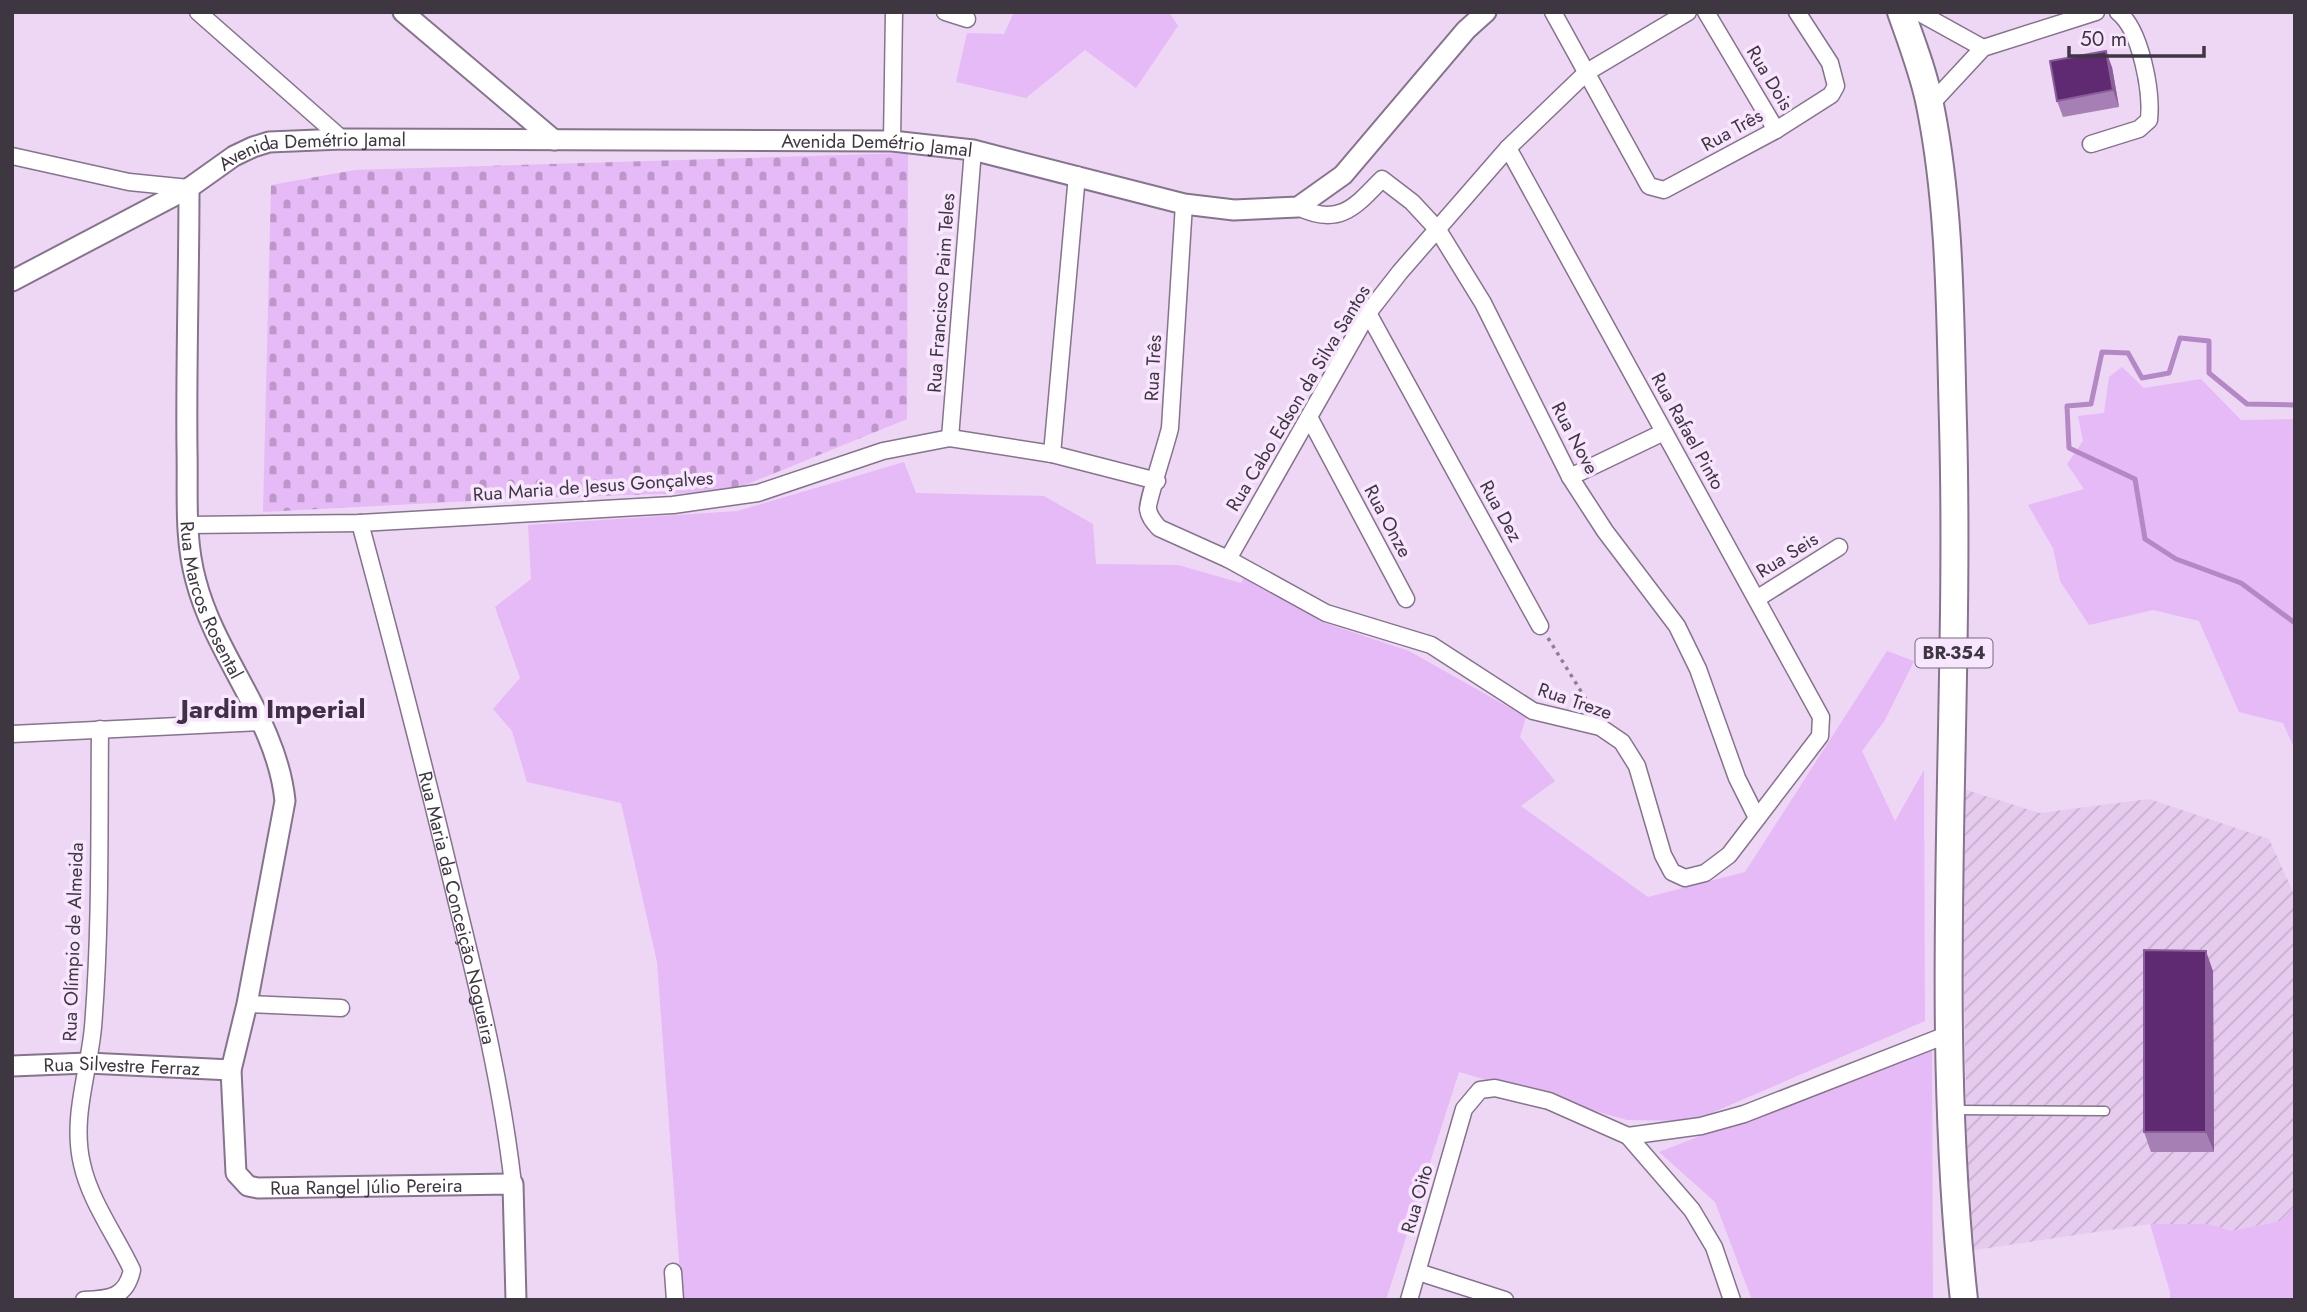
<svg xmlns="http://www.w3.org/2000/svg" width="2307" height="1312" font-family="Jost,sans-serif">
<defs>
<pattern id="industrial-furrows" width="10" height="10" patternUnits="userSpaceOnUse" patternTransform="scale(1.75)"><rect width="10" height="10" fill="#e6cbef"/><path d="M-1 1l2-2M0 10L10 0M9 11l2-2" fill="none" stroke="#c6afce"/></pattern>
<pattern id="cemetery-stones" width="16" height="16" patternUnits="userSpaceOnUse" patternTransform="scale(1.75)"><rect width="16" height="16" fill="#e6b9f7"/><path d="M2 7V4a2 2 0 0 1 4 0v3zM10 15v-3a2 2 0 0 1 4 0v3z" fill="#bc97ca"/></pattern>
</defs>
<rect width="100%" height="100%" fill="#edd7f5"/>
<path fill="url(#industrial-furrows)" d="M1960 788 2040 813 2149 799 2269 839 2295 896V1206L2280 1221 2232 1231 2208 1224H2150L1969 1251Z"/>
<path fill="#e6b9f7" d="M1014 12H1169L1178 26 1136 88 1085 50 1026 98 956 82 967 33 1004 34Z
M2122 367 2144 388 2201 379 2241 420 2295 419V750L2283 723 2239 712 2199 621 2153 610 2089 625 2060 581 2053 548 2028 505 2084 489 2067 464 2083 441 2078 416 2104 413 2109 377Z
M904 462 916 493 1044 496 1093 524 1096 564 1178 565 1241 583 1248 571 1322 622 1409 651 1526 717 1520 737 1555 781 1521 806 1648 897 1745 872 1887 651 1914 661 1885 720 1862 751 1895 821 1924 770 1925 1021 1693 1121 1627 1120 1459 1072 1386 1300H682L657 962 621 803 527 782 512 731 493 709 520 678 495 607 531 579 528 525 737 511Z
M1932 1046 1933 1300H1752L1715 1202 1659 1152Z
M2295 1206V1300H2170V1292L2150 1224H2208L2232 1231 2280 1221Z"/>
<path fill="url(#cemetery-stones)" d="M908 153 907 419 728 492 527 498 263 512 271 185 355 170Z"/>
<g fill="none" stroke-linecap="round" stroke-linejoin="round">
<path stroke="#b487c5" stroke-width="5" d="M2295 405 2247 404 2209 373V341L2180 338 2169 373 2142 378 2128 353 2102 352 2091 404 2067 406 2069 448 2135 479 2145 539 2176 559 2241 583 2295 623"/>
<g stroke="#86738d" stroke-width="11">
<path id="service" d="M1955 1110 2105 1111"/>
</g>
<g stroke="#86738d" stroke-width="19">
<g id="minor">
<path d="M198 12 342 139"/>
<path d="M945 12 967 19"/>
<path d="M1553 12 1649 186 1664 190 1776 130 1831 95 1836 86 1830 63 1797 12"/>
<path d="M1706 12 1776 130"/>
<path d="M1918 12 1983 48"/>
<path d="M1930 105 1983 48 2096 12"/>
<path d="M892 141 894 12"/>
<path d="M2091 144 2139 129 2149 120C2152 92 2141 30 2118 12"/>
<path d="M12 156 129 182 189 188"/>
<path d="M1184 204 1170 428C1167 442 1147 502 1148 509 1149 517 1154 522 1159 528L1228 559 1326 613 1431 645 1533 711 1600 727 1622 742 1637 766 1663 855 1672 872 1685 878 1705 873 1729 855 1820 736 1821 717 1508 148"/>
<path d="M1298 207C1339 227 1355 207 1382 179L1412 202 1438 230 1483 303 1570 477 1605 531 1677 626 1698 669 1737 778 1757 818"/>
<path d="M1368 313 1540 626"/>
<path d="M1309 417 1406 599"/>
<path d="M950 438 973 150"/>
<path d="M1052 454 1077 175"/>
<path d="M1570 477 1664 432"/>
<path id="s1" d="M360 523C394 649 427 776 457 903 480 996 502 1088 513 1184"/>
<path d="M188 525 360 523 673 505 758 493 883 451 950 438 1052 454 1157 481"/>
<path d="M1228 559 1368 313 1400 272 1508 148 1587 72 1688 12"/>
<path d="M1758 598 1839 547"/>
<path d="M12 734 262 722"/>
<path d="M247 1004 341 1008"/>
<path d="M1628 1136 1701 1126 1744 1114 1949 1034"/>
<path d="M673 1272 675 1300"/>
<path d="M1418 1272 1505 1300"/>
<path d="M84 1300C109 1299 126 1298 132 1270 116 1236 90 1201 82 1164 71 1118 89 1072 93 1027 101 928 99 828 100 729"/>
<path d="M1409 1300 1464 1109 1480 1090 1495 1088 1549 1101 1628 1136 1692 1210 1714 1247 1732 1300"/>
</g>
</g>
<g stroke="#86738d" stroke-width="23">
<g id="tertiary">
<path d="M403 12 554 140"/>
<path id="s2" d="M189 188C189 275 186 362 187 449 188 493 184 538 196 581 216 658 277 720 285 801L247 1004 231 1070 236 1173 248 1186 258 1188 513 1184 516 1300"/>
<path id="s3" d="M12 281 189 188 234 156 253 147 269 142 342 139 892 141 973 150 1184 204 1234 210 1298 207 1343 175 1466 30 1486 12"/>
<path id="s4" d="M12 1066 88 1063 231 1070"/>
</g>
</g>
<g stroke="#86738d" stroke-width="30">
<path id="trunk" d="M1901 12C1912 43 1924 74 1930 105 1951 209 1950 318 1953 423 1961 714 1932 1009 1964 1300"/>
</g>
<path stroke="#8e8094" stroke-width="3.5" stroke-dasharray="3.5 5" stroke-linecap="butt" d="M1548 638 1592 709"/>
<use href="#service" stroke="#fff" stroke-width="8"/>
<use href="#minor" stroke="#fff" stroke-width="16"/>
<use href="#tertiary" stroke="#fff" stroke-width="19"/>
<use href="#trunk" stroke="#fff" stroke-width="26"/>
</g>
<path fill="#a680b4" d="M2112 67 2119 107 2063 117 2057 101Z
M2213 971 2214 1152H2151L2144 1132Z"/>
<path fill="#8a5e9a" d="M2106 51 2112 67 2119 107 2113 90Z
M2206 951 2213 971 2214 1152 2206 1132Z"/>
<path fill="#602a73" stroke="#8a5e9a" stroke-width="2" d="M2106 51 2113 90 2057 101 2050 61Z
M2144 950 2206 951V1132H2144Z"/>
<g text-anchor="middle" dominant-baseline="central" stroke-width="7" stroke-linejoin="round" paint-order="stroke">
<rect fill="#f8e6fe" stroke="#766b7a" stroke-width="2" x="1915.5" y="638.5" width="77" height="29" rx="5"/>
<g font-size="18" font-weight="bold" fill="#3e3641">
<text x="1954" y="653">BR-354</text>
</g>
<g font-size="19" fill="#3e3641" stroke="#f8e6fe">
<text transform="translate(1770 78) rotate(59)">Rua Dois</text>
<text transform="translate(1732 130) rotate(-29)">Rua Três</text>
<text stroke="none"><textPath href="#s3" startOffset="901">Avenida Demétrio Jamal</textPath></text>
<text stroke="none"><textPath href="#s3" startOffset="334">Avenida Demétrio Jamal</textPath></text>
<text transform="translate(941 293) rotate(-86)">Rua Francisco Paim Teles</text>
<text transform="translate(1153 368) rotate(-87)">Rua Três</text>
<text transform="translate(1298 398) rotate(-59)">Rua Cabo Edson da Silva Santos</text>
<text transform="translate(1688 431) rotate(61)">Rua Rafael Pinto</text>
<text transform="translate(1575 438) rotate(62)">Rua Nove</text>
<text transform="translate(593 486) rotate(-4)">Rua Maria de Jesus Gonçalves</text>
<text transform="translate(1501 511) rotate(61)">Rua Dez</text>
<text transform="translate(1388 521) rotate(62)">Rua Onze</text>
<text transform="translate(1787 555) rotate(-32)">Rua Seis</text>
<text stroke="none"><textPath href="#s2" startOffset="416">Rua Marcos Rosental</textPath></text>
<text transform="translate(1575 701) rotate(19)">Rua Treze</text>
<text stroke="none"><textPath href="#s1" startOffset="397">Rua Maria da Conceição Nogueira</textPath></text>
<text transform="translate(73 942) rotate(-88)">Rua Olímpio de Almeida</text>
<text stroke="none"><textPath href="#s4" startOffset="110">Rua Silvestre Ferraz</textPath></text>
<text stroke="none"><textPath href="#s2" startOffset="1146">Rua Rangel Júlio Pereira</textPath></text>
<text transform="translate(1417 1199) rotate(-74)">Rua Oito</text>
</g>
<g font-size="26" font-weight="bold" fill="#402f46" stroke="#f8e6fe">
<text x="273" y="709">Jardim Imperial</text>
</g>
</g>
<rect width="2307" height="1312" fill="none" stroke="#3e3641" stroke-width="28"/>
<path d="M2069 46v10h135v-10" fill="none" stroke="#3e3641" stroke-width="3.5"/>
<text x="2080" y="46" font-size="21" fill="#3e3641" stroke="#f8e6fe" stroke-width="5" paint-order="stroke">50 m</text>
</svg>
